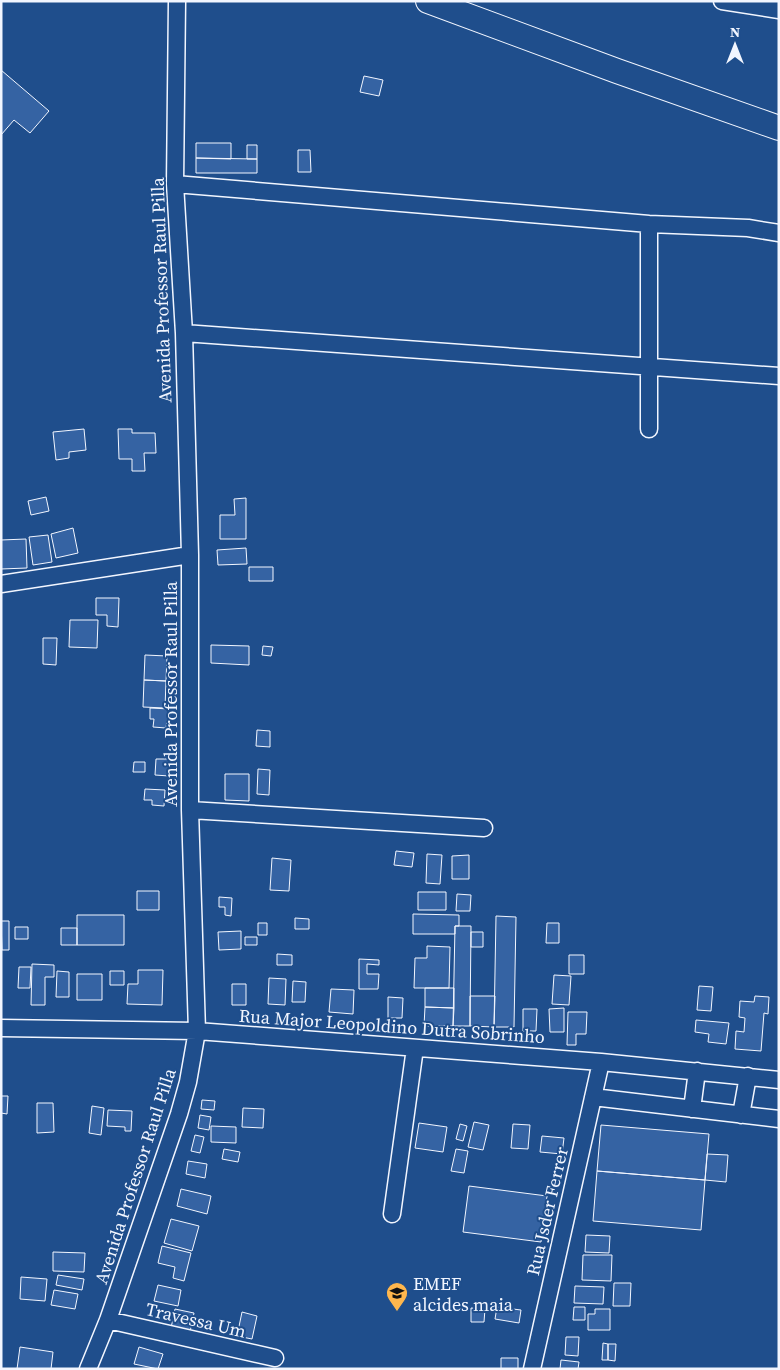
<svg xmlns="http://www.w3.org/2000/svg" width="780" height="1370" font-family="'Source Serif 4',serif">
<rect width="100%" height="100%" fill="#1f4e8c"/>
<path fill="#3563a3" stroke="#f2f6ff" d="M1 70 49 111 30 133 14 120 1 135Z
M364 76 383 80 379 96 360 92Z
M196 143H231V159L196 158Z
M247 145H257V159H247Z
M298 150H310L311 172H298Z
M196 158 257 159V173H196Z
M84 429 86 450 69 452V458L56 460 53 432Z
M118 429H132V433H155L156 453H144L145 471H132V459H119Z
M46 497 49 511 31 515 28 501Z
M246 498V539H220V515H235L234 499Z
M73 528 78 553 56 558 51 534Z
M48 535 52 562 33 565 29 537Z
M26 539 27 568 1 569V540Z
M246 548 247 564 218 565 217 550Z
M249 567H273V581H249Z
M96 598H119L118 627 107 626V615H96Z
M70 620H98L97 648 69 647Z
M43 638H57L56 665 43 664Z
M211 645 249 646V665L211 663Z
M263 646 273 647 271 656 262 655Z
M145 655 167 656 166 681 144 680Z
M144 680 166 681 165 708 143 707Z
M150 708 170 709V720H167L166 728 153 727 154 719H150Z
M257 730 270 731V747L256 746Z
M156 759H170L169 776 155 775Z
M134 762H145V772H133Z
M258 769 270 770 269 795 257 794Z
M225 774H249V801L225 800Z
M145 789 165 790 164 806 152 805V800H144Z
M396 851 414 853 412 867 394 865Z
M427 854 442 855 440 884 426 883Z
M469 855V879H452V856Z
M272 858 291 860 289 891 270 890Z
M137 891H159V910H137Z
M418 892H446V910H418Z
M457 894 471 895 470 911H456Z
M219 897 232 898 231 916 225 915V907H219Z
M413 914 459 915V926H455V934H413Z
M77 915H124V945H77Z
M496 916 516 917 514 1027H494Z
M295 918 309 919V929H295Z
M1 921H9V950H2Z
M258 923H267V935H258Z
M547 923H559V943H546Z
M455 926H471L470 1026H453Z
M15 927H28V939H15Z
M61 928H77V945H61Z
M241 931V949L219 950 218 932Z
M471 932H483V947H471Z
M245 937H257V945H245Z
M427 946 450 947 449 988H414L415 958H427Z
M277 954 292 955V965H277Z
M569 955H584V974H569Z
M359 959 379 960V965L367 964V974H379L378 989H359Z
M32 964 54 965V977H45V1005H31Z
M19 967H31L30 988H18Z
M138 970H163L162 1005 127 1004 128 984H138Z
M57 971 69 972V997H56Z
M110 971H124V985H110Z
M77 974H102V1000H77Z
M554 975 571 976 569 1005 552 1004Z
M269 978 286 979 285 1005 268 1004Z
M293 981 306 982 305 1002H292Z
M232 984H246V1005H232Z
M699 986 713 987 711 1011 697 1010Z
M425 988H454V1008L425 1007Z
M331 989 354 990 353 1014 329 1012Z
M470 996H495L494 1027 470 1026Z
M755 996 769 997 768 1014 764 1013 761 1051 735 1049 736 1031 744 1032 745 1018 739 1017 740 1001 754 1002Z
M388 997 403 998 402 1018H388Z
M425 1007 454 1008 453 1026H424Z
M564 1008V1032H550L549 1009Z
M523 1009H537L536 1031H523Z
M568 1012H587L586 1034H576V1045H567Z
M696 1020 729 1023 726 1044 708 1042 709 1034 695 1032Z
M1 1096H8L7 1114 1 1113Z
M202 1100 215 1101 214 1110 201 1109Z
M37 1103H53L54 1132 37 1133Z
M92 1106 104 1108 101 1135 89 1133Z
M243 1108 264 1109 263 1128 242 1127Z
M108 1110 132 1111 131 1131H125V1127L107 1126Z
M200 1115 211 1117 209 1130 198 1128Z
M474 1122 489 1125 483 1150 468 1147Z
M419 1123 447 1127 443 1152 415 1148Z
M460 1124 467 1126 463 1141 456 1139Z
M513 1124 530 1125 528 1149 511 1148Z
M601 1125 709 1134 705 1180 597 1171Z
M211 1126 236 1127V1143L211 1142Z
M195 1135 204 1137 200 1153 191 1151Z
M542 1136 564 1138 562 1154 540 1152Z
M224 1149 240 1152 238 1162 222 1159Z
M456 1149 468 1151 464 1173 451 1171Z
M707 1154 728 1155 726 1182 705 1180Z
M188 1161 207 1164 205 1178 186 1174Z
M597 1171 705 1180 701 1230 593 1221Z
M469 1186 547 1196 541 1242 463 1232Z
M181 1189 211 1196 207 1214 177 1206Z
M171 1219 199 1226 192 1251 164 1243Z
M586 1235 610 1236 609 1253 585 1252Z
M162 1246 191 1253 184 1281 173 1278 175 1267 158 1263Z
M53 1252 85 1253 84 1272 53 1271Z
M583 1255H612L611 1281 582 1280Z
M58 1275 84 1279 82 1290 56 1285Z
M21 1277 47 1279 45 1301 20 1299Z
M614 1283H631L630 1306H613Z
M158 1285 181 1290 178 1306 154 1301Z
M575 1286 604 1287 603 1304 574 1303Z
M54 1290 78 1294 75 1309 51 1305Z
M497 1307 521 1310 519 1323 495 1319Z
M574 1307H585V1320H573Z
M471 1308 485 1309 484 1322H471Z
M175 1309 194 1313 190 1332 171 1328Z
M595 1309H610V1330H588V1314H595Z
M242 1312 257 1316 252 1339 237 1336Z
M566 1337H579L578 1356 565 1355Z
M603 1343 608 1344V1360H602Z
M608 1344H616L615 1361 608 1360Z
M20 1347 53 1352 51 1369H17Z
M139 1347 163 1354 158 1369 134 1364Z
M501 1358H518V1369H501Z
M561 1360 579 1362 578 1369H560Z"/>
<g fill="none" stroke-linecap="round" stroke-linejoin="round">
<g stroke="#f2f6ff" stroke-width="19">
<path id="minor" d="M722 1 779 10
M175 184 649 224 748 228 779 233
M649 224V429
M184 333 779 376
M1 584 190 555
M190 810 484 828
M1 1028 197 1031 601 1062 779 1080
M593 1097 779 1119
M692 1109 697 1071
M741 1115 748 1076
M392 1214 415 1048
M108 1320 275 1358
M88 1369 108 1320 179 1114 188 1082 197 1031 190 810V555L184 333 175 184 177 1
M532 1369 601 1062"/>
</g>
<g stroke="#f2f6ff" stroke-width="26">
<path id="highway" d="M428 1 617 71 779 128"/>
</g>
<use href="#minor" stroke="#1f4e8c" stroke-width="16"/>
<use href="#highway" stroke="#1f4e8c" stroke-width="24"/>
</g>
<defs>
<g id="school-pin" transform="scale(1.125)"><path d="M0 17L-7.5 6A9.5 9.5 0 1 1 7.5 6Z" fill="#ffb74d" stroke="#1f4e8c"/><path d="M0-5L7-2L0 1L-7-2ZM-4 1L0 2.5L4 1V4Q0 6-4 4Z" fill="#111"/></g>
</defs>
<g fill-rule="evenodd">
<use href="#school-pin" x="397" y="1293"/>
</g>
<g text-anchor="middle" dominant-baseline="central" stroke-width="4" stroke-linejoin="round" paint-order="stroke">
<g font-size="18" fill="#f2f6ff" stroke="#1f4e8c">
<text transform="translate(161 290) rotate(-92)">Avenida Professor Raul Pilla</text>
<text transform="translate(170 694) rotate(-90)">Avenida Professor Raul Pilla</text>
<text transform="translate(392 1026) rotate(4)">Rua Major Leopoldino Dutra Sobrinho</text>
<text transform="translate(135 1176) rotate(-72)">Avenida Professor Raul Pilla</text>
<text transform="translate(547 1211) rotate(-77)">Rua Jsder Ferrer</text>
<text transform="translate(196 1320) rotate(13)">Travessa Um</text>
</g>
<g font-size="18" fill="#f2f6ff" stroke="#1f4e8c" text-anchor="start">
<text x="413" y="1283">EMEF<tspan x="413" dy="21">alcides maia</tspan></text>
</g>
</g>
<rect width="780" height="1370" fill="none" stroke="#f2f6ff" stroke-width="5"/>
<g transform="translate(735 45)" stroke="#1f4e8c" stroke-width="4" paint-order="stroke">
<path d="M0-4L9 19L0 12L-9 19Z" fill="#f2f6ff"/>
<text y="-8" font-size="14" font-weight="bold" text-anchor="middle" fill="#f2f6ff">N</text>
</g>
</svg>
